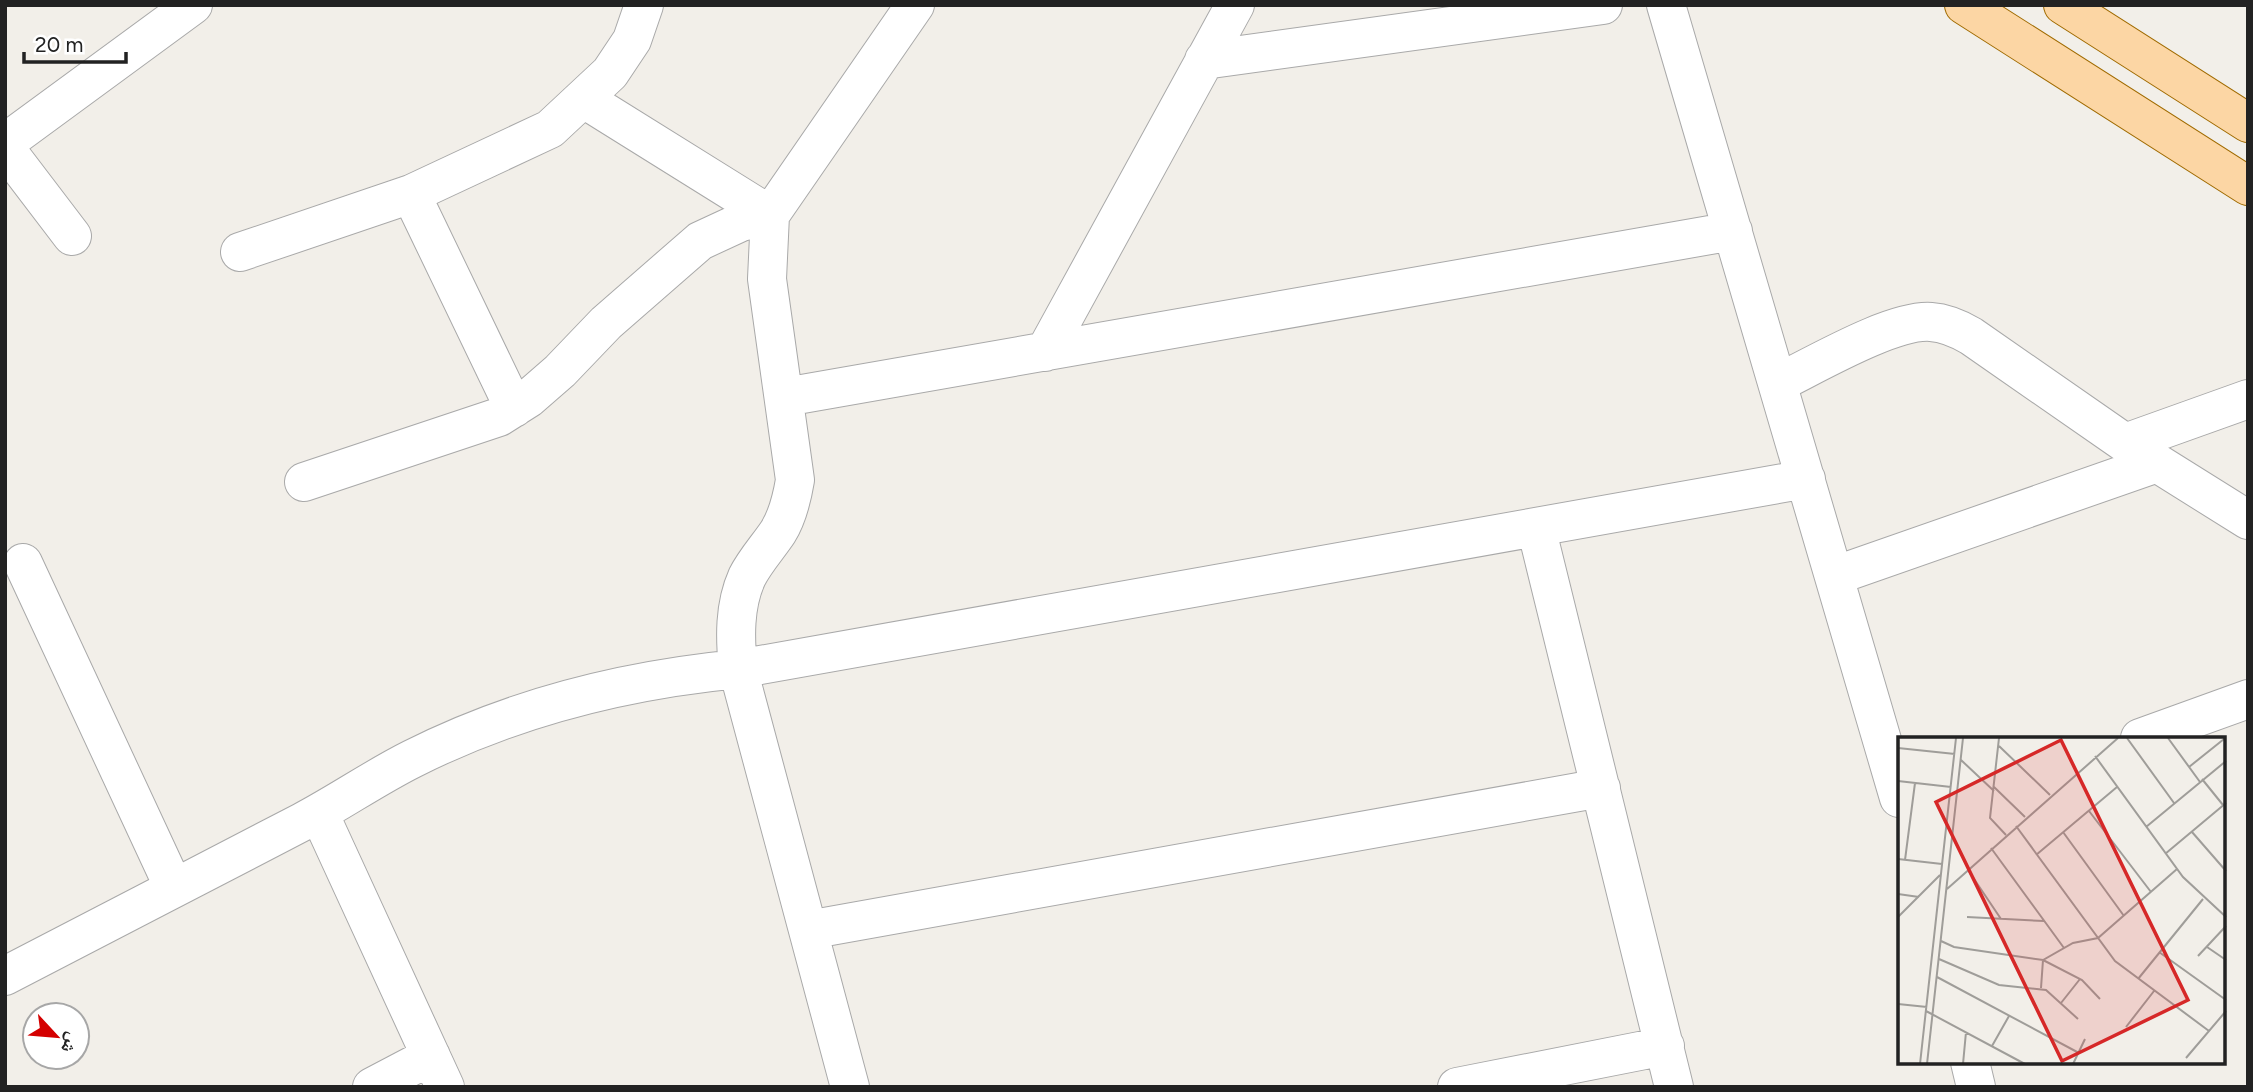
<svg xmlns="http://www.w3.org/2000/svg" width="2253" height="1092" font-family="Figtree,'Noto Naskh Arabic',sans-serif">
<rect width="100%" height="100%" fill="#f2efe9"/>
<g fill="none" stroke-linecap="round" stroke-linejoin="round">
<g stroke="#a9a9a9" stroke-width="40">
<path id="minor" d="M1666 5 1899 798
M1204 60 1603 5
M584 99 770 215
M5 143 193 5
M5 148 72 236
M411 194 514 408
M240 252 411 194 550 129 610 73 632 40 644 5
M1045 352 1235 5
M1778 383C1815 365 1893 319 1931 322 1946 323 1959 329 1971 336L2125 443 2248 520
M785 397 1733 231
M2125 443 2248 399
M304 482 499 417 529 398 560 371 606 323 700 241 741 222 770 215
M1536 527 1674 1087
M23 563 174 888
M1834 576 2157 463
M2140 738 2248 699
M319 813 445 1087
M808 930 1601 788
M5 976C104 925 203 873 302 822 340 802 374 778 412 759 515 707 624 680 738 669L1806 479
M1970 1062 1976 1087
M372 1087 431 1056
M850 1087 738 669C735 638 734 606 747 577 755 561 768 547 778 532 788 516 792 498 795 480L767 279 770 215 915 5
M1457 1087 1665 1046"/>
</g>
<g stroke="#a06b00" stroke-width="40">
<path id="major" d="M1964 5 2248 186
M2063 5 2248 123"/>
</g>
<use href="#minor" stroke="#fff" stroke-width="38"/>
<use href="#major" stroke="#fcd6a4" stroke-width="38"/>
</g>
<g transform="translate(1898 737)">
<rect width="327" height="327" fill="#f2efe9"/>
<path fill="none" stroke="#9f9d99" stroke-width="2" d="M101 1 92 81 108 98M229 1 276 66M270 1 302 45M101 9 152 58M0 11 57 17M197 19 285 140 328 180M63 23 96 54M291 30 326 2M304 42 325 68M0 44 53 50M96 50 127 80M191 74 253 155M118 89 217 224 311 294M248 90 328 24M165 95 226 179M294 95 328 134M93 111 166 211M267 117 328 66M138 118 219 50M0 122 44 127M7 123 17 46M70 133 103 182M49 152 220 1M0 157 21 160M0 180 42 138M69 180 146 184M43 204 56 210 145 223 175 206 200 201 279 132M309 210 328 223M261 215 328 263M300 219 328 189M41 222 101 248 148 253 180 282M145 223 184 243 202 262M39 240 181 316M240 242 305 162M143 251 145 223M163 266 182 242M0 267 29 270M28 274 127 327M228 290 256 254M94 309 111 279M288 321 328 274M22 327 58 1M29 327 65 1M65 327 68 295M175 327 187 302"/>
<path fill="#d62828" fill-opacity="0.15" stroke="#d62828" stroke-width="3.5" d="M163 3 290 263 164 324 38 65Z"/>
<rect width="327" height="327" fill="none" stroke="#222" stroke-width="3.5"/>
</g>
<rect width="2253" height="1092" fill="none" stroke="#222222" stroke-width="14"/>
<g transform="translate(56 1036) rotate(116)"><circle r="33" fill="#ffffff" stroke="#a7a7a7" stroke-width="2"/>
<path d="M0-5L12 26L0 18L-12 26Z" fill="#d40000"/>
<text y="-10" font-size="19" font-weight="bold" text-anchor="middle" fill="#222222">ش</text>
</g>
<path d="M24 52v10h102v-10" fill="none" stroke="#222222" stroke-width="3.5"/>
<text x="35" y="52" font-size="21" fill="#222222" stroke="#ffffff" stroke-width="5" paint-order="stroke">20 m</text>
</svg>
